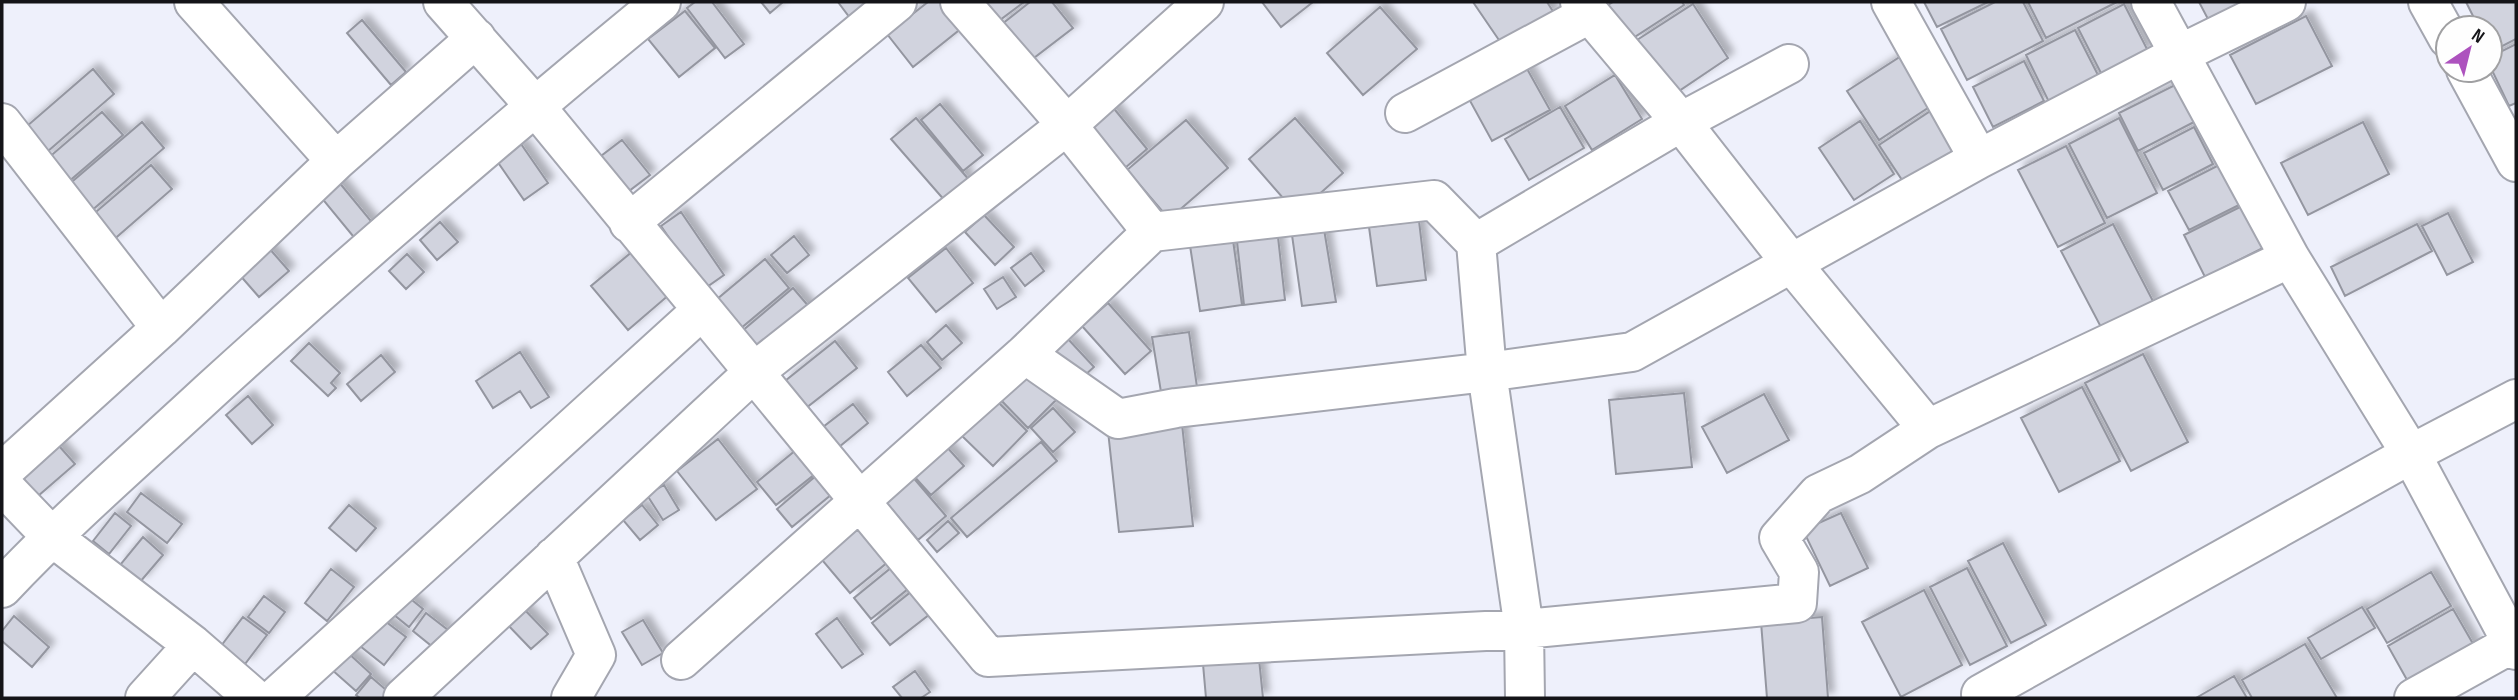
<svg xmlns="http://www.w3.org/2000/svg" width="2518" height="700" font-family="'Sofia Sans Condensed',sans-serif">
<defs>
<filter id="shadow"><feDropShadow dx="6" dy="-6" stdDeviation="3.5" flood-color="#0004"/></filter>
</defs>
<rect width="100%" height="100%" fill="#eef0fb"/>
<path fill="#d1d3de" stroke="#9496a0" stroke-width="2" filter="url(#shadow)" d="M695 2H712L744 44 725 58 687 8Z
M761 2H783L770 13Z
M838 2H867L853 22Z
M928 2H943L963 27 913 67 887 34Z
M986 2H1024L1000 20Z
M1030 2H1052L1073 28 1026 64 997 28Z
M1262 2H1313L1281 27Z
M1473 2H1547L1554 13 1503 46Z
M1613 2H1682L1684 5 1630 40 1608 5Z
M1924 2H1988L1937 27Z
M1995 2H2023L2043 41 1967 80 1941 29Z
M2028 2H2117L2046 38Z
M2199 2H2246L2209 21Z
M2466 2H2516V39L2491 52 2490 28H2479Z
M1693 4 1728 58 1673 95 1637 40Z
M2124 4 2148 51 2102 75 2078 28Z
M1380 7 1417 49 1363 95 1327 53Z
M685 11 715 48 679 77 648 39Z
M2306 16 2332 66 2256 104 2230 55Z
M362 20 406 72 391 85 347 33Z
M2075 30 2099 77 2049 102 2026 55Z
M2516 44V103L2509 106 2490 66V57Z
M1909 51 1940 100 1879 140 1847 91Z
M2024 61 2044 101 1993 127 1973 87Z
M1526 67 1550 110 1492 141 1469 99Z
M93 69 114 94 40 158 19 133Z
M1615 75 1642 119 1592 150 1565 106Z
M2177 84 2196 121 2138 151 2119 113Z
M940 104 983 155 963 171 921 120Z
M1111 105 1147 149 1125 168 1088 124Z
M1560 107 1584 148 1529 180 1505 139Z
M1935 108 1962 150 1906 186 1879 145Z
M102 112 123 135 67 183 47 159Z
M916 118 970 181 946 202 891 139Z
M1295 118 1343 173 1297 214 1249 159Z
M2119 118 2157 193 2107 218 2069 144Z
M1186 120 1228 168 1169 219 1127 170Z
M1860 121 1894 174 1854 200 1819 148Z
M142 122 164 148 90 212 67 186Z
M2363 122 2389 174 2308 215 2281 163Z
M2194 127 2213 164 2163 190 2144 153Z
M622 140 650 175 629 191 601 156Z
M521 144 548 183 524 200 497 161Z
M2066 146 2105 223 2058 247 2018 170Z
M2221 164 2241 204 2189 230 2168 191Z
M151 165 172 189 111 242 90 217Z
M338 181 380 232 362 247 320 196Z
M2242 206 2263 248 2205 277 2184 235Z
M681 212 724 275 704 289 661 226Z
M2448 213 2473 262 2447 275 2422 226Z
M984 215 1014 247 995 265 965 232Z
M1419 221 1426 280 1377 286 1369 227Z
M440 222 458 242 437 260 420 240Z
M1323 223 1336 302 1302 306 1291 228Z
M2113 224 2155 305 2103 331 2061 251Z
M2417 224 2432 251 2345 296 2331 267Z
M1277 228 1285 300 1244 305 1236 232Z
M1232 233 1242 305 1200 311 1189 239Z
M794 236 809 255 787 273 771 255Z
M268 247 289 271 259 297 238 273Z
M946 248 973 283 936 312 908 278Z
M633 251 670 294 628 330 591 286Z
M1031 253 1044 271 1025 286 1011 268Z
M407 254 424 272 406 289 389 271Z
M765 259 789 288 740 329 716 300Z
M1003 277 1016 297 997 309 984 289Z
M793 288 816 315 763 359 741 332Z
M1108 303 1151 351 1125 374 1082 326Z
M946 325 962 343 942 360 927 342Z
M1189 332 1197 387 1161 392 1152 337Z
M1068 339 1094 367 1073 386 1047 357Z
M835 341 857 368 806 408 785 381Z
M309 343 340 373 331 383 336 388 328 396 291 361Z
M921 345 941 368 907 396 888 372Z
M520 352 549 397 531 408 520 391 493 408 476 381Z
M2143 354 2188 442 2131 471 2085 383Z
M381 355 395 372 361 401 347 384Z
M1027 371 1056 400 1028 428 999 398Z
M2082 387 2120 461 2059 492 2021 418Z
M1684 393 1692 467 1616 474 1609 400Z
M1764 394 1789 440 1727 473 1702 427Z
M248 396 273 425 252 444 226 415Z
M996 400 1027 431 993 466 961 435Z
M853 404 868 423 839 447 823 427Z
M1053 408 1075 432 1053 452 1031 428Z
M1182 424 1193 526 1119 532 1108 431Z
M52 438 75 464 38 496 16 470Z
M718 439 757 489 716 520 677 471Z
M1041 442 1057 461 967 537 951 518Z
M945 445 964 466 931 495 912 474Z
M796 450 815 474 776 505 757 482Z
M817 475 832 494 792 527 777 509Z
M911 475 946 516 918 540 883 499Z
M664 485 679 510 663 520 647 495Z
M141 493 182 524 167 543 127 512Z
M349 505 376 528 356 551 329 528Z
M642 505 658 525 640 540 623 520Z
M115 513 131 526 109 554 93 541Z
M1841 513 1868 568 1830 586 1803 530Z
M862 517 894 557 850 593 817 554Z
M948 521 959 533 937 552 927 540Z
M143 537 163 555 140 582 120 565Z
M2003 543 2046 625 2011 643 1968 561Z
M897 563 914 584 871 619 854 598Z
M1967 568 2007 646 1970 665 1930 587Z
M331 569 354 587 327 621 305 603Z
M2431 572 2451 606 2387 643 2367 609Z
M1924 590 1962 665 1901 697 1862 622Z
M912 591 930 614 890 645 872 623Z
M402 592 423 609 409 627 388 610Z
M264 596 285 612 269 633 248 617Z
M521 606 548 634 531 649 505 622Z
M2362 607 2375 628 2321 659 2308 638Z
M2453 609 2476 649 2411 687 2388 646Z
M426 613 448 630 434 648 413 631Z
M377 615 406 637 384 665 355 642Z
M14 616 49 647 32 667 2 641V631Z
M243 617 267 635 245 664 221 646Z
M1822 617 1828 698H1767L1761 622Z
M837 618 863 654 842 668 816 634Z
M643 620 663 653 642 665 622 632Z
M2305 644 2337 698H2252L2242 680Z
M346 651 371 674 356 691 331 669Z
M1259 659 1263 698H1206L1203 664Z
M915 671 930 692 921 698H902L893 687Z
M2234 676 2247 698H2196Z
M371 677 392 695 389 698H360L356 695Z"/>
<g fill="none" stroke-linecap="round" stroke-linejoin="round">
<g stroke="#a4a6b0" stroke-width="42">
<path id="minor" d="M194 2 336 161
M443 2 535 106 988 657 1524 629 1797 603 1799 572 1779 538 1818 494 1860 474 1928 429 2290 258
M960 2 1067 125 1152 232
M1580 2 1681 122 1792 264 1928 429
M1891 2 1979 159
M2151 2 2290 258 2411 454 2516 650
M2428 2 2448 38
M2466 70 2516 162
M1405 113 1589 14
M2 123 161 328
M629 223 897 2
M1476 243 1681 122 1789 64
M1025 354 1118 419 1176 408 1487 372 1632 352 1979 159 2178 55 2286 2
M2 472 161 328 336 161 476 38
M2 485 51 536 193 645 254 698
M554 557 596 655 571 698
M2 588C67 519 139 457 209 392 356 258 507 128 661 2
M681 660 1025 354 1152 232 1434 200 1476 243 1487 372 1524 629 1525 698
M1981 694 2411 454 2516 399
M145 698 193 645
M275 698 702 310
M403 698 754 372 1067 125 1204 2
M2414 698 2513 643"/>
</g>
<use href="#minor" stroke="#fff" stroke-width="38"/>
</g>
<rect width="2518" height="700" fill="none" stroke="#141418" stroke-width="7"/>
<g transform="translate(2469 49) rotate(35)"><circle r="33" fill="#fefefe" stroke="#a0a0a2" stroke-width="2"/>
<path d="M0-5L12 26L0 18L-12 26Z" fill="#ad52be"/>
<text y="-10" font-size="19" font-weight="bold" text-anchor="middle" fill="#141418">N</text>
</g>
</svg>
